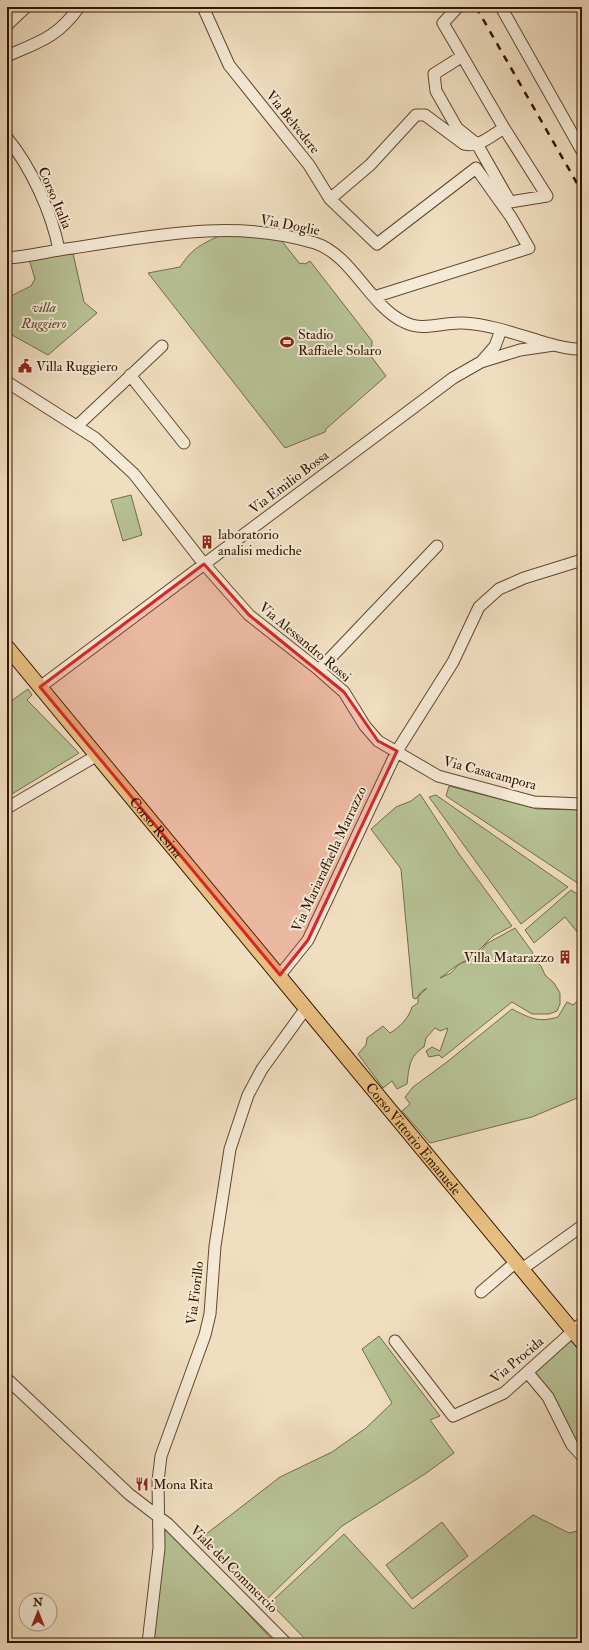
<svg xmlns="http://www.w3.org/2000/svg" width="589" height="1650" font-family="'IM FELL Double Pica',serif">
<rect width="100%" height="100%" fill="#f0dec0"/>
<filter id="stains"><feTurbulence type="fractalNoise" baseFrequency=".005" numOctaves="4"/><feColorMatrix values="0 0 0 0 .2 0 0 0 0 .09 0 0 0 0 .02 0 0 0 .5 -.17"/></filter>
<radialGradient id="worn" r=".72"><stop offset=".6" stop-color="#630" stop-opacity="0"/><stop offset="1" stop-color="#630" stop-opacity=".3"/></radialGradient>
<path fill="#b7c295" stroke="#746b4a" d="M221 235 266 237 281 240 300 264 303 263 305 264 310 261 372 341V346L367 351 386 376 326 429 325 432 285 448 148 273 180 267C193 247 201 245 221 235Z
M72 249 84 302 97 313 48 355 12 335 7 349V298L31 286 35 279 28 256Z
M131 495 142 535 123 541 111 500Z
M28 689 32 695 27 700 79 753 7 797V704Z
M449 786 538 809 582 810V886L446 796Z
M420 794 459 854 512 926 493 936 472 957 456 966 440 978 451 973 459 964 476 958 486 944 515 928 533 953 530 957 541 966 545 975 554 983 560 993V1004L557 1011 549 1014H532L512 1002 442 1058 439 1055 429 1057 426 1051 432 1047 440 1051 448 1028 440 1031 435 1028 426 1038 424 1047C409 1056 409 1068 407 1084L397 1089 392 1081 383 1088 358 1054 366 1045 367 1038 383 1026 390 1033C399 1028 409 1018 412 1007L418 1003V997L427 988 421 992 416 999 413 998 401 869 371 829 396 807 411 801Z
M436 795 568 887 521 924 429 797Z
M571 890 582 897V938L565 917 534 943 525 930Z
M582 997V1096L532 1117 430 1143 402 1111 410 1104 405 1097 413 1087 447 1062 512 1009C530 1018 538 1023 558 1017L567 1002 573 1005Z
M379 1336 440 1416 430 1420 454 1453 425 1474 342 1526 265 1601 201 1538 280 1477 332 1452 366 1428 392 1403 362 1349Z
M571 1340 582 1354V1452L534 1373Z
M533 1515 569 1533 582 1530V1563L578 1572 582 1579V1643H309L270 1603 344 1534 413 1609Z
M159 1518 275 1643H148Z
M442 1522 468 1556 412 1599 386 1565Z"/>
<g fill="none" stroke-linecap="round" stroke-linejoin="round">
<g stroke="#624630" stroke-width="13">
<path id="minor" d="M203 7 229 65 309 165 330 199 377 244 476 168 511 217 529 248 374 297
M501 7 582 151
M457 8 443 23 504 128 547 196 510 202 477 144 457 128 436 91 434 74 461 57
M7 25 26 7
M7 56C39 42 58 37 79 7
M7 138C31 167 52 213 59 250
M330 199 370 165 416 115H425L464 144C479 148 492 135 504 128
M7 258C25 257 41 253 59 250 144 238 230 217 315 243 352 255 369 305 404 322 423 332 442 322 462 323 490 324 519 335 546 343 557 346 570 350 582 349
M481 362 495 346 501 330
M130 375 184 443
M7 382 95 438 134 474 204 564 249 615 319 670 344 692 365 726 378 741 438 776 534 802 582 804
M77 426 162 346
M319 670 437 546
M40 687 453 378 481 362 520 350 554 345
M7 808 96 756
M280 975 308 940 397 751 453 662 479 607 499 589 524 578 582 560
M522 1269 582 1226
M481 1292 516 1262
M395 1341 453 1416 504 1393 582 1323
M528 1373 548 1397 572 1445 582 1456
M7 1379 129 1494 168 1524 286 1643
M148 1643 159 1548 158 1481 161 1456 205 1335 210 1314 215 1246 230 1149 248 1095 262 1069 306 1008"/>
</g>
<g stroke="#321400" stroke-width="16">
<g id="major">
<path id="s1" d="M7 647 582 1342"/>
</g>
</g>
<use href="#minor" stroke="#f5ead6" stroke-width="11"/>
<use href="#major" stroke="#e8bf80" stroke-width="14"/>
<path stroke="#321400" stroke-width="2.5" stroke-dasharray="7 7" stroke-linecap="butt" d="M476 7 582 192"/>
</g>
<path fill="#d62828" fill-opacity="0.2" stroke="#d62828" stroke-width="3" stroke-linejoin="round" d="M204 564 249 615 344 692 378 741 397 751 308 940 280 975 40 687Z"/>
<defs>
<g id="stadium-bare" transform="scale(1.08)"><path d="M0-5a6.5 5 0 1 0 0 10a6.5 5 0 1 0 0-10ZM-3.5-1.8h7v3.6h-7Z" fill="#8f2418" stroke="#f5ead6" stroke-width="2.5" paint-order="stroke"/></g>
<g id="civic-bare" transform="scale(1.08)"><path d="M-.6-6.5H3V-4.5H.6V-3L4-1V1h2V6H-6V1h2V-1L-.6-3ZM-1.2 2.5V6h2.4V2.5Z" fill="#8f2418" stroke="#f5ead6" stroke-width="2.5" paint-order="stroke"/></g>
<g id="building-bare" transform="scale(1.08)"><path d="M-4-6H4V6H1V3H-1V6H-4ZM-2.5-4.3h1.7v1.8h-1.7ZM.8-4.3h1.7v1.8H.8ZM-2.5-1h1.7V.8h-1.7ZM.8-1h1.7V.8H.8Z" fill="#8f2418" stroke="#f5ead6" stroke-width="2.5" paint-order="stroke"/></g>
<g id="restaurant-bare" transform="scale(1.08)"><path d="M-5-6h1v4h1v-4h1v4h1v-4h1v5L-1.5 .5V6h-2V.5L-5-1ZM5-6V6H3V1.5H1.5Q1.5-4 5-6Z" fill="#8f2418" stroke="#f5ead6" stroke-width="2.5" paint-order="stroke"/></g>
</defs>
<g fill-rule="evenodd">
<use href="#stadium-bare" x="287" y="342"/>
<use href="#civic-bare" x="25" y="366"/>
<use href="#building-bare" x="207" y="542"/>
<use href="#building-bare" x="565" y="957"/>
<use href="#restaurant-bare" x="142" y="1484"/>
</g>
<g text-anchor="middle" dominant-baseline="central" stroke-width="4" stroke-linejoin="round" paint-order="stroke">
<g font-size="14" fill="#321400" stroke="#f5ead6">
<text transform="translate(293 122) rotate(51)">Via Belvedere</text>
<text transform="translate(55 198) rotate(67)">Corso Italia</text>
<text transform="translate(290 225) rotate(11)">Via Doglie</text>
<text transform="translate(289 482) rotate(-37)">Via Emilio Bossa</text>
<text transform="translate(305 642) rotate(40)">Via Alessandro Rossi</text>
<text transform="translate(490 773) rotate(15)">Via Casacampora</text>
<text stroke="none"><textPath href="#s1" startOffset="234">Corso Resina</textPath></text>
<text transform="translate(329 859) rotate(-65)">Via Mariaraffaella Marrazzo</text>
<text stroke="none"><textPath href="#s1" startOffset="638">Corso Vittorio Emanuele</textPath></text>
<text transform="translate(195 1293) rotate(-83)">Via Fiorillo</text>
<text transform="translate(517 1360) rotate(-40)">Via Procida</text>
<text transform="translate(234 1569) rotate(45)">Viale del Commercio</text>
</g>
<g font-size="14" font-style="italic" fill="#5a482d" stroke="#f5ead6">
<text x="44" y="307">villa<tspan x="44" dy="16">Ruggiero</tspan></text>
</g>
<g font-size="14" fill="#321400" stroke="#f5ead6" text-anchor="start">
<text x="298" y="334">Stadio<tspan x="298" dy="16">Raffaele Solaro</tspan></text>
<text x="36" y="366">Villa Ruggiero</text>
<text x="218" y="534">laboratorio<tspan x="218" dy="16">analisi mediche</tspan></text>
<text x="554" y="957" text-anchor="end">Villa Matarazzo</text>
<text x="153" y="1484">Mona Rita</text>
</g>
</g>
<rect width="589" height="1650" fill="none" stroke="#f0dec0" stroke-width="24"/>
<rect x="8" y="8" width="573" height="1634" fill="none" stroke="#321400" stroke-width="2"/>
<rect x="12" y="12" width="565" height="1626" fill="none" stroke="#321400"/>
<g transform="translate(38 1612)"><circle r="19" fill="#f5ead6" stroke="#a79480"/>
<path d="M0-3L7 15L0 10L-7 15Z" fill="#8f2418"/>
<text y="-6" font-size="11" font-weight="bold" text-anchor="middle" fill="#321400">N</text>
</g>
<rect width="100%" height="100%" filter="url(#stains)"/>
<rect width="100%" height="100%" fill="url(#worn)"/>
</svg>
